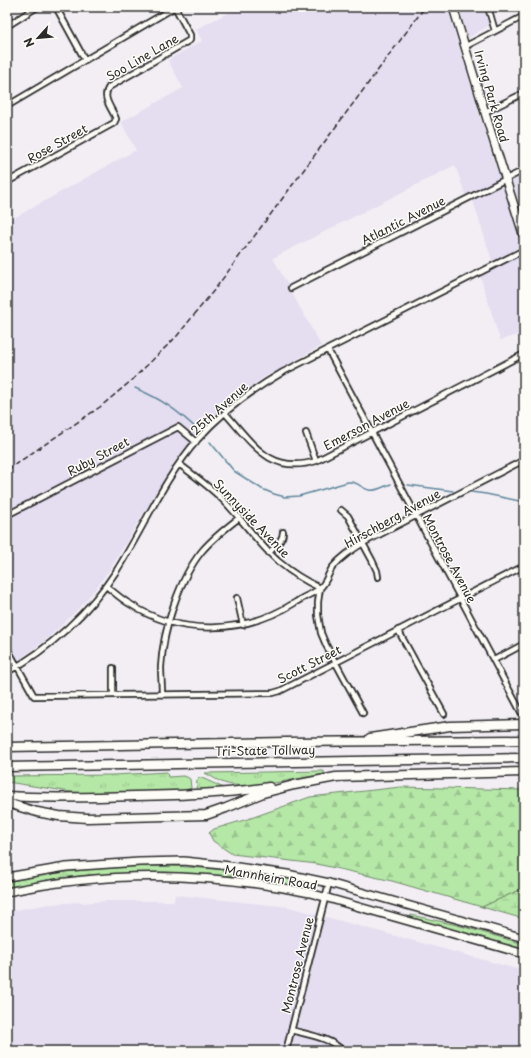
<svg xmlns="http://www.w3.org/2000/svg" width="531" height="1058" font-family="'Playpen Sans',sans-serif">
<defs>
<pattern id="grass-tufts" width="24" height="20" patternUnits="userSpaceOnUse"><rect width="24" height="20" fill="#b5e7a7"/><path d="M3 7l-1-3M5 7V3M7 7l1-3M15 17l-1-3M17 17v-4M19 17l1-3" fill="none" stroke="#9cc690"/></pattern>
<pattern id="forest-firs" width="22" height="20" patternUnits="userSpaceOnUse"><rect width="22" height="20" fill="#b5e7a7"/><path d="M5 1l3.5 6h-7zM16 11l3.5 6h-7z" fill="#9cc690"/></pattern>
<pattern id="wetland-marsh" width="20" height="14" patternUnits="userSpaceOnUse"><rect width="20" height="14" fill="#b5e7a7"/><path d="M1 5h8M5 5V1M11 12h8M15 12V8" fill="none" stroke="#9cc690"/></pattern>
</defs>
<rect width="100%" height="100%" fill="#f2eef4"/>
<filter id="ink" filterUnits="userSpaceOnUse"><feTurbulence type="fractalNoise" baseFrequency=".025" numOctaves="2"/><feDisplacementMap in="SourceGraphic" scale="8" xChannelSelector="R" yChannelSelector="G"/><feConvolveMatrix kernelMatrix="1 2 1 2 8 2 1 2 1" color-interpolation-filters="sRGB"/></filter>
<g filter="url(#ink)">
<path fill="#e5ddf0" d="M240 7H447L494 162 524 242V333L500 340 479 272 493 264 471 194 466 196 455 165 273 258 321 346 261 379 230 402 208 422 188 444 174 462 112 566 96 588 81 606 64 623 43 642 16 662 7 646V222L136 150 121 122 183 88 168 60 202 41 196 29Z
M458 7H485L490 25 468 38Z
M524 172V231L508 180Z
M175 895 289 907 524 971V1051H7V912L49 904 82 902V903L107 901H174Z"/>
<path fill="url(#grass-tufts)" stroke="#708969" d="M324 771V774C299 778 248 791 224 783 218 781 211 776 205 773Z
M167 772 168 777 183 776 187 777 190 779 191 788 187 790 179 791 178 793H88L71 792 7 782V776L113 775Z
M199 778H202L226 789 196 791 197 780Z
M173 866C200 868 297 873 314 889L230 876 165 872 89 875 47 880 7 888V882C62 870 117 866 173 866Z
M411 915 457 925 524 944V949L410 917Z"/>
<path fill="url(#forest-firs)" stroke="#708969" d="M401 787 524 790V888L482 907 392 881 317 864 232 854 213 841 209 833 214 829 251 818 310 797Z"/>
<path fill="url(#wetland-marsh)" stroke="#708969" d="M524 888V919L482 907Z"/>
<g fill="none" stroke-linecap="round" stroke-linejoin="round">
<path stroke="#60869b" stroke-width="1.5" d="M135 388C161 399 177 410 198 430
M210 442 234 471 262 489 274 494 285 497 299 496 348 482C359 481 361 489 369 490 376 492 384 486 391 484
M408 485 453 491
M471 492 486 494 524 502"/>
<g stroke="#2b2b2b" stroke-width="8">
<path id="street" d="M56 7 85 60
M488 7 495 31
M7 26 37 7
M466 46 524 16
M7 106 175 7
M485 112 524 93
M7 182 114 123 116 119C112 108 101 98 109 87L190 40V35L175 7
M291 288 524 170
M328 350 521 712 524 713
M225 413C253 444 270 475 316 461L524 354
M306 433 316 461
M179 464C195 476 210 487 224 501 243 520 258 544 279 562 292 573 305 581 320 588L318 602V615L321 633 326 645 363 713
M341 510 348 516 372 560 377 571 378 577
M7 515 178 427 196 442
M269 553C275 546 283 541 283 532
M106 586C114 592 121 599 130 604 180 637 246 634 296 602 303 597 313 594 320 588 326 583 328 574 332 568 341 557 352 550 363 543L524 460
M237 598 243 625
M398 630 444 714
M7 648 34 696 273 693 280 691 524 566
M494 660 524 644
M7 672C49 650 91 610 117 570 144 527 164 478 198 439 222 412 252 390 283 372L524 250
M162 694C162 685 161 676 161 667 163 630 179 579 202 551 213 538 226 528 239 518
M113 695V668
M291 1030C309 1035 329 1037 343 1051
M286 1051 329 883"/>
</g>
<g stroke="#2b2b2b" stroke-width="10">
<path id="primary" d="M453 7 493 139 524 237
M7 877 66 867 139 862 184 861 230 866 287 874 329 883 524 938
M7 892C108 870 209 872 310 893L524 954"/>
</g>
<g stroke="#2b2b2b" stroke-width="11">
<path id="highway" d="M370 738 450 726 524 724
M7 747 285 742 524 740
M7 767 524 758
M7 796C50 799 93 797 135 796 180 795 225 794 269 787
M7 803 37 812 59 816 87 818 206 815 226 808 263 793 294 785 336 777 524 772"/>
</g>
<use href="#street" stroke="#fdfcf7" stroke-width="4.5"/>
<use href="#primary" stroke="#fdfcf7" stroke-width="7"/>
<use href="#highway" stroke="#fdfcf7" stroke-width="8"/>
<path stroke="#2b2b2b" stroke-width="1.5" stroke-dasharray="6 3" stroke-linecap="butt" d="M7 470 100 407 131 381 177 336 215 289 425 7"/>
</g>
</g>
<g text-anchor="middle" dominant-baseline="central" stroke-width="3" stroke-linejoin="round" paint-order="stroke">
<g font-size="12" fill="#2b2b2b" stroke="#fdfcf7">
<text transform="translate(142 57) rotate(-30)">Soo Line Lane</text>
<text transform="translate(492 96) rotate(74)">Irving Park Road</text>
<text transform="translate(57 143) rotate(-29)">Rose Street</text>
<text transform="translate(403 220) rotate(-27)">Atlantic Avenue</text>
<text transform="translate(219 408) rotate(-42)">25th Avenue</text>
<text transform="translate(366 424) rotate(-28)">Emerson Avenue</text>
<text transform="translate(98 456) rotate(-28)">Ruby Street</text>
<text transform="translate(252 518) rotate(46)">Sunnyside Avenue</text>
<text transform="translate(392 518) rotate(-29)">Hirschberg Avenue</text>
<text transform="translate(450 558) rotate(62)">Montrose Avenue</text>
<text transform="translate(309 664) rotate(-27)">Scott Street</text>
<text transform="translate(265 750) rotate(-1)">Tri-State Tollway</text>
<text transform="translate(271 877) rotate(10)">Mannheim Road</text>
<text transform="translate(297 965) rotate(-76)">Montrose Avenue</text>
</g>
</g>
<rect width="531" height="1058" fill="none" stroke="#fdfcf7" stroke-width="24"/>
<rect x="12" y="12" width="507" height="1034" fill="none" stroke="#2b2b2b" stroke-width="1.5" filter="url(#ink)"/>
<g transform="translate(38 38) rotate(243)" stroke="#fdfcf7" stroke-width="3" paint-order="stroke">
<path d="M0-3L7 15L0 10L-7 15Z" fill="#2b2b2b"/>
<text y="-6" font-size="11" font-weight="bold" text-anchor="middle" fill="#2b2b2b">N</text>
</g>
</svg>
